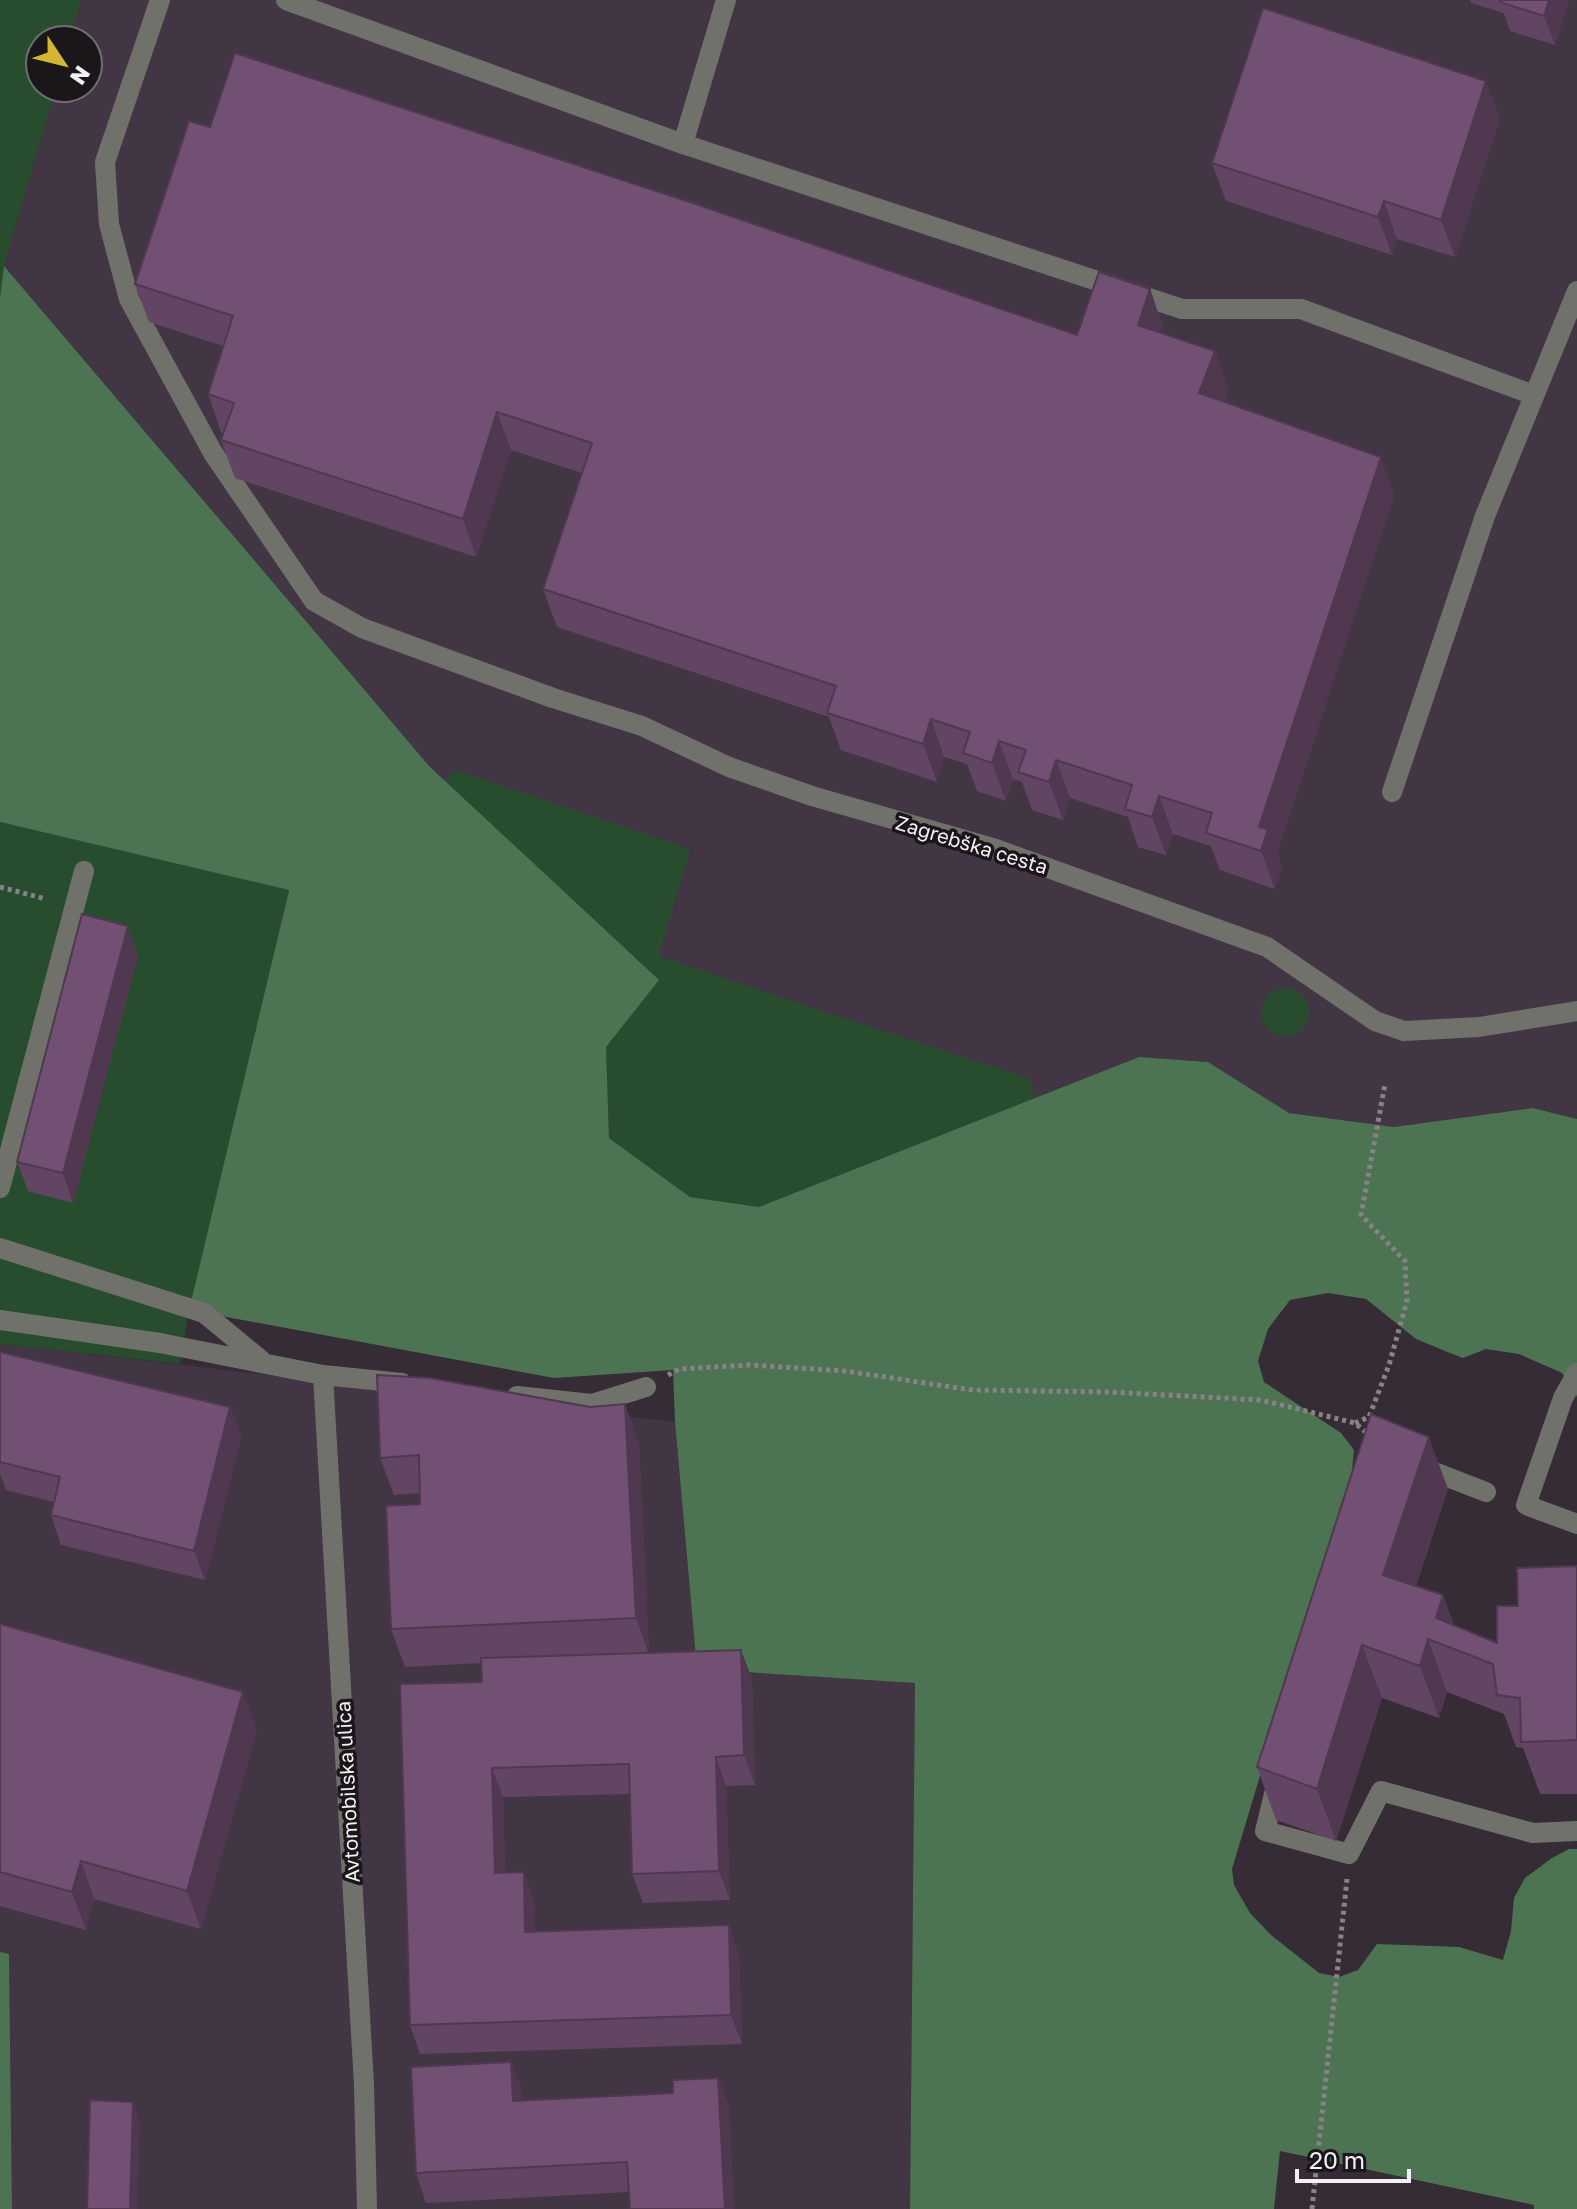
<svg xmlns="http://www.w3.org/2000/svg" width="1577" height="2209" font-family="'Golos Text',sans-serif">
<rect width="100%" height="100%" fill="#352c35"/>
<path fill="#433644" d="M81 0H1577V1119L1533 1108 1394 1127 1289 1113 1208 1062 1139 1057 759 1207 659 980 430 767 4 266 56 88H88V40H70Z
M0 1344 675 1422 697 1669 915 1683 910 2209H12L9 1955 0 1952Z"/>
<path fill="#284d2e" d="M0 0H81L70 40H40V88H56L4 266 0 298Z
M456 770 690 849 659 956 822 1011 1029 1078 1035 1098 759 1207 690 1197 609 1138 606 1047 444 780Z
M0 822 289 889 189 1310 180 1364 0 1344Z
M1261 1012a24 24 0 1 1 48 0a24 24 0 1 1-48 0Z"/>
<path fill="#4c7352" d="M4 266 430 767 659 980 606 1047 609 1138 690 1197 759 1207 1139 1057 1208 1062 1289 1113 1394 1127 1533 1108 1577 1119V1397L1562 1373 1519 1354 1486 1349 1463 1358 1445 1351 1416 1339 1366 1299 1328 1293 1290 1300 1268 1329 1258 1361 1264 1382 1341 1433 1354 1450 1351 1482 1339 1513 1232 1869 1234 1885 1250 1913 1271 1935 1319 1973 1339 1977 1358 1970 1377 1944 1459 1947 1503 1960 1511 1931 1514 1898 1525 1878 1552 1858 1569 1849H1577V2209H1534V2205L1280 2151 1274 2209H910L915 1683 697 1669 675 1422 673 1370 554 1378 189 1310 289 890 0 822V298Z
M0 1952 9 1954 12 2209H0Z"/>
<g fill="none" stroke-linecap="round" stroke-linejoin="round">
<path stroke="#898289" stroke-width="5" stroke-dasharray="4 4" stroke-linecap="butt" d="M0 887 46 899
M668 1375 679 1369 750 1365 845 1371 972 1390 1109 1392 1261 1400 1355 1423 1368 1434
M1355 1423 1369 1417 1389 1365 1407 1301 1405 1261 1361 1215 1385 1084
M1312 2209 1347 1879"/>
<path stroke="#71716b" stroke-width="20" d="M160 0 105 162 109 224 129 299 213 453 314 601 362 628
M286 0 683 144 1182 309H1301L1534 395
M683 144 726 0
M1392 792 1485 516 1577 291
M0 1188 84 871
M0 1248 204 1313 261 1360
M0 1320 160 1343 323 1375 402 1383
M1577 1373 1563 1398 1526 1505 1577 1524
M323 1375 364 2085 367 2209
M517 1396 592 1404 646 1387
M1419 1466 1486 1492
M1277 1782 1265 1831 1349 1854 1381 1791 1533 1833 1577 1831"/>
<path stroke="#71716b" stroke-width="20" d="M362 628 553 698 642 726 729 767 812 796 993 848 1267 947 1375 1021 1404 1031 1479 1027 1577 1011"/>
</g>
<path fill="#614563" d="M1470 0H1569L1555 45 1510 31 1504 13 1471 3Z
M1500 118 1455 257 1397 239 1392 255 1226 201 1212 163Z
M210 127 1077 335 1150 289 1163 327 1161 333 1229 389 1224 402 1394 495 1277 853 1282 867 1275 889 1220 870 1211 846 1173 834 1166 855 1138 847 1128 817 1070 798 1063 820 1032 810 1022 782 1013 779 1006 801 977 791 967 764 944 757 937 782 841 750 829 717 557 627 543 589 582 473 511 450 476 557 235 478 221 440 224 432H221L208 394 223 346 149 322 135 284Z
M138 955 73 1203 28 1191 17 1162Z
M0 1352 230 1407 241 1436 205 1580 61 1545 51 1515 54 1502 6 1490 0 1474Z
M639 1442 649 1653 752 1679 755 1785 726 1786 730 1900 643 1903 632 1874 630 1794 503 1797 505 1872 534 1901 535 1931 739 1955 742 2044 420 2054 410 2025 482 1682 481 1663 405 1667 391 1629 420 1504 419 1493 394 1495 380 1458Z
M1448 1489 1416 1586 1454 1626 1497 1643 1518 1606 1577 1566V1794H1540L1523 1748 1516 1747 1504 1714 1447 1692 1439 1718 1382 1698 1336 1841 1276 1820 1257 1767Z
M0 1624 257 1729 201 1929 94 1899 86 1930 0 1906Z
M511 2062 522 2091V2101L673 2093 718 2078 729 2107 734 2209H630L629 2192 426 2203 416 2173Z"/>
<path fill="#4f3850" d="M1549 0H1569L1555 45 1544 16Z
M1486 81 1500 118 1455 257 1441 220Z
M1384 201 1397 239 1392 255 1378 217Z
M1150 289 1163 327 1151 363 1138 325Z
M1215 351 1229 389 1213 431 1199 393Z
M497 412 511 450 476 557 463 519Z
M1381 457 1394 495 1277 853 1282 867 1275 889 1261 851 1259 827Z
M931 719 944 757 937 782 923 744Z
M999 741 1013 779 1006 801 992 763Z
M1056 760 1070 798 1063 820 1049 782Z
M1159 796 1173 834 1166 855 1152 817Z
M128 926 138 955 73 1203 63 1173Z
M625 1404 639 1442 649 1655 636 1618Z
M230 1407 241 1436 205 1580 194 1551Z
M1429 1437 1448 1489 1402 1628 1383 1575Z
M1443 1595 1463 1648 1436 1618Z
M1428 1639 1447 1692 1439 1718 1420 1666Z
M1362 1645 1382 1698 1336 1841 1317 1789Z
M741 1650 752 1679 755 1785 744 1755Z
M243 1692 257 1729 201 1929 187 1891Z
M716 1757 726 1786 730 1900 719 1871Z
M492 1768 503 1797 506 1902 495 1873Z
M81 1861 94 1899 86 1930 72 1892Z
M524 1872 534 1901 536 1961 525 1932Z
M729 1925 739 1955 742 2044 731 2015Z
M511 2062 522 2091 523 2130 513 2101Z
M718 2078 729 2107 734 2209H725Z
M133 2102 140 2122 137 2209H130Z"/>
<path fill="#715073" stroke="#4f3850" stroke-width="2" d="M1500 0H1549L1544 16 1500 2Z
M1263 8 1486 81 1441 220 1384 201 1378 217 1212 163Z
M235 53 696 204 1077 335 1099 272 1150 289 1138 325 1215 351 1199 393 1381 457 1259 827 1268 829 1261 851 1206 833 1212 813 1159 796 1152 817 1125 809 1132 785 1056 760 1049 782 1018 772 1026 750 999 741 992 763 963 753 970 732 931 719 923 744 827 713 836 686 543 589 592 443 497 412 463 519 221 440 234 403 208 394 233 316 135 284 189 121 210 127Z
M82 914 128 926 63 1173 17 1162Z
M0 1352 230 1407 194 1551 51 1515 60 1477 0 1462Z
M377 1375 430 1378 590 1407 625 1404 636 1618 391 1629 386 1506 420 1504 419 1455 380 1458Z
M1371 1414 1429 1437 1383 1575 1443 1595 1436 1618 1497 1643V1606H1518L1517 1568 1577 1566V1740L1521 1742 1520 1698 1497 1695 1493 1664 1428 1639 1420 1666 1362 1645 1317 1789 1257 1767Z
M0 1624 243 1692 187 1891 81 1861 72 1892 0 1872Z
M741 1650 744 1755 716 1757 719 1871 632 1874 629 1764 492 1768 495 1873 524 1872 525 1932 729 1925 731 2015 410 2025 400 1684 482 1682 481 1658Z
M511 2062 513 2101 673 2093V2080L718 2078 725 2209H630L627 2162 416 2173 411 2067Z
M90 2100 133 2102 130 2209H87Z"/>
<g text-anchor="middle" dominant-baseline="central" stroke-width="7" stroke-linejoin="round" paint-order="stroke">
<g font-size="20" fill="#f4eff5" stroke="#1a161a">
<text transform="translate(972 844) rotate(17)">Zagrebška cesta</text>
<text transform="translate(347 1792) rotate(-93)">Avtomobilska ulica</text>
</g>
</g>
<g transform="translate(64 64) rotate(125)"><circle r="38" fill="#1a161a" stroke="#716d72" stroke-width="2"/>
<path d="M0-6L14 30L0 20L-14 30Z" fill="#d4b635"/>
<text y="-12" font-size="22" font-weight="bold" text-anchor="middle" fill="#f4eff5">N</text>
</g>
<path d="M1297 2169v12h112v-12" fill="none" stroke="#f4eff5" stroke-width="4"/>
<text x="1309" y="2169" font-size="24" fill="#f4eff5" stroke="#1a161a" stroke-width="6" paint-order="stroke">20 m</text>
</svg>
